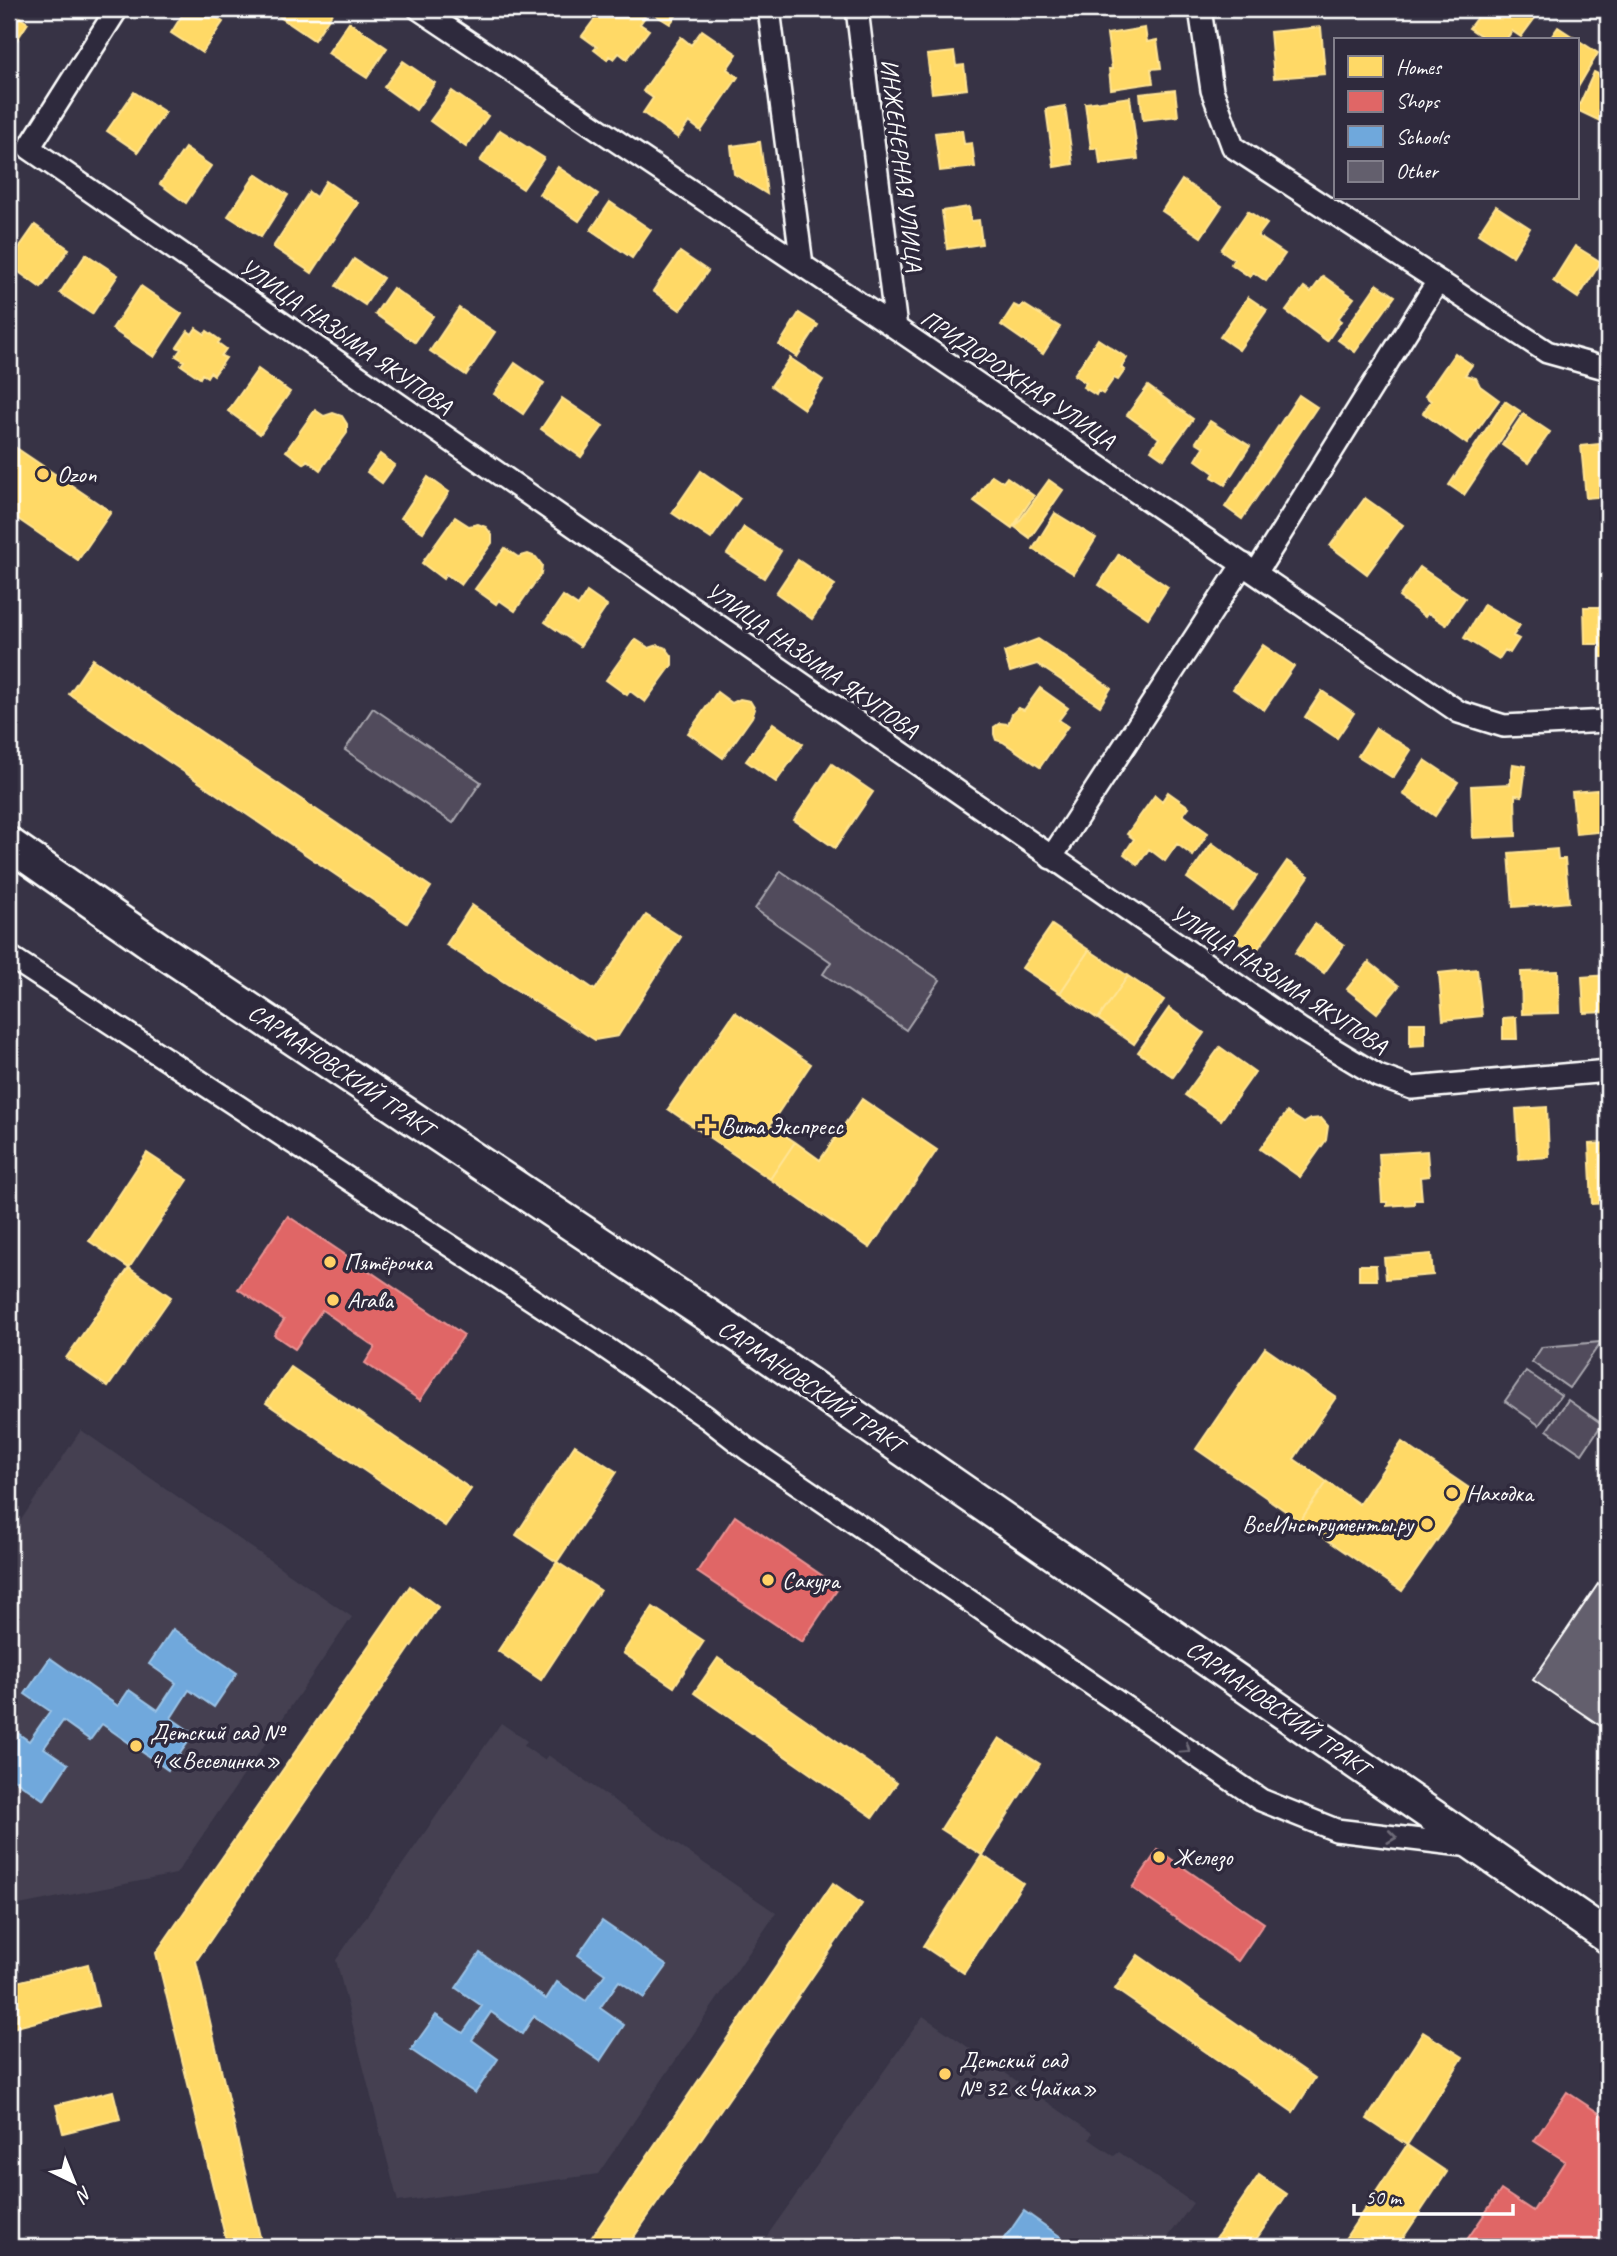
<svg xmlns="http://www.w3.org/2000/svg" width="1617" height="2256" font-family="Caveat,sans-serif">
<rect width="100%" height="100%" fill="#373345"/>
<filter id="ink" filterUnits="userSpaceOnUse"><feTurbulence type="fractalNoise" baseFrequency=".0143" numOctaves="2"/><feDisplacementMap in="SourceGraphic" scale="14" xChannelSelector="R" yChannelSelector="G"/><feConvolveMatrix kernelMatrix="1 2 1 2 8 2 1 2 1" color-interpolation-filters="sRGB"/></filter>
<g filter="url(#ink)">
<path fill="#444051" d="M81 1430 352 1617 176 1874 9 1907V1538Z
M501 1723 527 1741 524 1746 544 1760 548 1755 776 1913 598 2174 398 2202 336 1960Z
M923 2016 1092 2133 1089 2139 1114 2156 1119 2152 1193 2203 1161 2247H759Z"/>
<path fill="#514c5c" stroke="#a8a6ae" stroke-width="2" d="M373 708 481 782 453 823 345 750Z
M781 871 940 980 906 1030 823 974 831 962 755 909Z
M1601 1342 1569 1388 1532 1362 1542 1347Z
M1526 1371 1561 1395 1539 1425 1505 1401Z
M1568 1400 1602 1424 1582 1454 1547 1430Z"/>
<path fill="#ffd966" stroke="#ffe494" stroke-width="2" d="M186 9H203L223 22 202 53 171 33Z
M277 9H329L333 12 314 40 274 13Z
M602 9H634L645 17 640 24 649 30 627 59 619 53 614 59 609 56 607 60 594 50 597 47 582 36Z
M657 9H681L670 24 654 14Z
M1483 9H1508L1511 11 1513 9H1523L1535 18 1521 37 1512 31 1506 40H1487L1469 28Z
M9 10 28 23 9 52Z
M349 22 387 48 367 78 328 53Z
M1321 27 1325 74 1274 78 1270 32Z
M1558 27 1598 53 1577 89V40H1549Z
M1145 28 1147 42 1157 40 1161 68 1151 69 1153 83 1111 89 1109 69H1112L1107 34Z
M702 30 737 54 727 69 738 77 701 131 689 122 678 138 643 113 653 98 643 91 681 37 691 45Z
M954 52 956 66 964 65 967 89 932 93 927 55Z
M403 61 435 83 416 110 384 87Z
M1594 72 1608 79V125L1577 110Z
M1175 90 1178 116 1143 120 1140 94Z
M452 91 488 116 466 147 430 121Z
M134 92 165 112 138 152 107 131Z
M1130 97 1138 159 1100 164 1098 148 1091 149 1085 103Z
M1065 106 1073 164 1054 167 1046 109Z
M500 130 544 158 523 189 480 161Z
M962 130 964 144 972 143 975 167 940 171 935 133Z
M760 142 767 194 734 174 731 146Z
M185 148 211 166 186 203 160 184Z
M558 167 598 194 579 221 539 194Z
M256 174 288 195 261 237 228 216Z
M1182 180 1222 206 1201 237 1162 211Z
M326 181 358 203 312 273 273 247 309 192 316 197Z
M610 202 651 230 632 258 591 230Z
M1496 206 1530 228 1513 256 1478 234Z
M969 207 971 221 979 220 982 244 947 249 942 211Z
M1248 211 1267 224 1258 236 1285 254 1266 281 1253 272 1250 277 1231 264 1234 259 1221 250Z
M35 225 69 249 41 288 9 265V262Z
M1575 246 1601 262 1578 298 1553 281Z
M680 252 708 271 680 310 653 291Z
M86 254 118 275 92 314 60 293Z
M354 259 383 278 365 305 336 286Z
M1323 276 1354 298 1338 319 1341 321 1327 341 1286 311 1304 287 1311 292Z
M1377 284 1395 296 1355 352 1338 340Z
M141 286 182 314 154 357 112 329Z
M393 288 433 316 415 342 375 314Z
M1248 297 1267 310 1239 350 1220 337Z
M1023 304 1060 327 1043 354 1001 325 1014 305 1020 308Z
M459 308 495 332 466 375 430 351Z
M799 313 818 325 797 357 779 345Z
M196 328 205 334 207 331 220 340 218 343 226 349 221 356 226 358 214 375 210 372 207 377 202 374 200 378 181 365 184 361 176 356 181 349 177 347 188 331 192 334Z
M1098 339 1127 358 1121 368 1125 370 1118 380 1114 378 1103 394 1098 391 1096 395 1083 387 1086 383 1074 375Z
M1455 353 1472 365 1465 375 1476 378 1480 386 1499 400 1467 444 1423 413 1431 401 1425 396Z
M790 358 823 380 804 409 771 386Z
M515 363 544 383 523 414 494 394Z
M258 369 290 392 260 434 228 411Z
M1148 386 1193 419 1164 459 1151 450 1159 438 1127 415Z
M1299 395 1317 407 1242 519 1225 507Z
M562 398 603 426 581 457 541 429Z
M1505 401 1520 411 1464 495 1449 485Z
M315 410 324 416 333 413 342 416 347 424V433L320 470 307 460 304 464 286 451Z
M1523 414 1550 432 1528 463 1502 445Z
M1210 421 1250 446 1225 485 1212 477 1214 473 1196 460 1204 447 1196 442Z
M9 443 111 512 78 560 9 513Z
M1608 443V496L1586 498 1581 446Z
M380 454 395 465 382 483 367 472Z
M701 471 740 498 711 539 672 513Z
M992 475 1003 482 1007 477 1034 496 1012 528 974 501Z
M428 477 449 492 423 532 401 518Z
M1049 480 1063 490 1030 538 1015 527Z
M1365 498 1403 525 1367 574 1330 546Z
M1055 513 1096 538 1074 574 1033 549Z
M455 517 469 526 478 524 486 527 492 535V543L461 585 446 574 443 579 422 563Z
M744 527 781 551 764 578 727 554Z
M505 548 518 557 528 554 536 557 542 565 541 574 515 611 499 600 496 604 475 589Z
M1119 554 1168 587 1148 618 1099 585Z
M798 560 835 585 812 619 776 593Z
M1420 567 1465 598 1446 625 1428 613 1425 617 1399 597Z
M587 592 607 606 580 646 545 622 563 596 578 606Z
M1602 602H1608V657H1601V644H1585L1584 607H1602Z
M1484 604 1520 625 1513 636 1519 639 1510 653 1505 650 1499 659 1464 638Z
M635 639 649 648 658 645 666 648 672 656V665L645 702 630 691 627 695 606 680Z
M1038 639 1111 688 1100 706 1037 664 1010 672 1004 652Z
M1263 645 1294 666 1264 710 1233 689Z
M93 659 431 887 407 923 69 694Z
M1040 688 1068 708 1059 720 1068 726 1040 767 1003 742 996 740 994 734V727L1000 723 1008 724 1012 714 1018 708 1024 710Z
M1322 691 1354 713 1337 738 1305 717Z
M717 692 732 703 740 699 750 701 755 709 752 717 723 758 688 733Z
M773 723 803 744 776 782 746 761Z
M1376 728 1411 750 1393 778 1358 756Z
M1425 760 1458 782 1435 816 1403 794Z
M832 764 873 792 835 848 794 820Z
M1513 764 1526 766 1522 796 1515 795 1516 836 1473 838 1471 786 1510 784Z
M1608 789V831L1576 834 1572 792Z
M1168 792 1189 807 1183 815 1208 833 1193 856 1177 844 1165 861 1149 849 1138 865 1124 854 1134 839 1127 834 1155 795 1162 801Z
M1212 843 1257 876 1232 910 1187 878Z
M1557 849 1558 859H1565L1569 902 1513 907 1509 853Z
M1287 861 1309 876 1255 953 1233 938Z
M472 905 595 990 646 915 681 937 618 1036 595 1040 446 945Z
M1315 924 1344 945 1324 973 1295 953Z
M1052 925 1089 950 1060 993 1022 968Z
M1089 950 1128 976 1098 1019 1060 993Z
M1369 962 1399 986 1377 1013 1347 989Z
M1477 969 1482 1016 1443 1020 1439 973Z
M1558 971 1559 1013 1522 1014 1521 972Z
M1608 975V1012L1584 1013 1582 977Z
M1128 976 1164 1000 1134 1044 1098 1019Z
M1169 1008 1204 1033 1173 1077 1138 1052Z
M735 1012 811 1064 770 1125 795 1142 770 1179 668 1109Z
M1516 1017 1517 1039H1503V1018Z
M1410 1023H1425V1045L1410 1046Z
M1220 1047 1255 1072 1221 1120 1185 1095Z
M862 1099 937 1150 870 1248 770 1179 795 1142 820 1160Z
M1547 1107 1549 1157 1519 1159 1516 1109Z
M1287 1112 1304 1123 1311 1119 1321 1118 1328 1126 1326 1140 1300 1177 1260 1149Z
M1608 1143V1203L1592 1204 1589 1144Z
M1427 1151 1429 1176 1420 1177 1422 1200H1414V1204L1387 1206V1202H1382L1379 1154Z
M147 1153 188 1180 129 1268 89 1241Z
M1431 1254 1433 1275 1386 1279 1384 1258Z
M1359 1265H1376L1377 1280H1359Z
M129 1268 171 1297 108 1387 66 1358Z
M1265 1348 1336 1397 1294 1459 1327 1482 1300 1521 1196 1449Z
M291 1367 471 1489 445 1526 266 1403Z
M1402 1442 1472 1490 1402 1591 1300 1521 1327 1482 1359 1504Z
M575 1445 617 1472 557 1562 516 1535Z
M557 1562 600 1590 541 1680 498 1651Z
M410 1586 438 1607 196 1961 260 2237 227 2244 156 1953Z
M653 1607 704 1641 674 1687 623 1653Z
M718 1658 897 1783 873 1817 694 1693Z
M999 1738 1040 1764 982 1855 941 1829Z
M982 1855 1023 1883 964 1973 923 1946Z
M833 1883 862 1904 627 2247H585Z
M1138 1955 1315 2078 1293 2112 1115 1989Z
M88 1964 98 2006 9 2029V1984Z
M1423 2032 1463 2057 1407 2145 1367 2119Z
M113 2091 120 2119 63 2133 56 2105Z
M1407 2145 1447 2172 1397 2247H1351L1343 2242Z
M1259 2175 1287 2194 1251 2247H1210Z"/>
<path fill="#e06666" stroke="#e99494" stroke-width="2" d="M288 1216 464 1335 420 1400 365 1363 375 1347 322 1310 295 1349 274 1335 284 1320 238 1289Z
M735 1516 839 1587 802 1642 697 1572Z
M1158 1850 1264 1923 1238 1961 1132 1888Z
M1567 2092 1608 2119V2223L1592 2247H1462L1501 2190 1533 2211 1565 2161 1534 2141Z"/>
<path fill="#6fa8dc" stroke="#9ac2e6" stroke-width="2" d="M173 1629 237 1673 214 1707 189 1690 171 1718 194 1734 168 1770 102 1724 90 1740 63 1721 44 1748 68 1764 44 1800 9 1776V1727L29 1741 50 1711 25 1694 50 1658 118 1706 129 1690 158 1710 176 1683 149 1664Z
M602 1921 667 1966 644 1998 619 1981 600 2008 624 2025 600 2061 534 2016 522 2034 491 2012 472 2040 498 2059 475 2093 411 2050 436 2015 463 2033 482 2006 456 1988 480 1953 546 1999 557 1982 586 2001 605 1974 578 1955Z
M1024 2211 1075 2247H1005L1001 2244Z"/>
<path fill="#635f6d" stroke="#fff" stroke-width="2" d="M1598 1584 1608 1591V1731L1533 1680Z"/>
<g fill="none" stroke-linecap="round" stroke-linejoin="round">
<g stroke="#fff" stroke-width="26">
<path id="street" d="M117 9 29 148 1300 1029 1378 1076 1412 1088 1608 1071
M419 9 896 328 1459 712 1504 726 1608 721
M769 9 802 265
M857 9 896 328
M1200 9 1212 90 1233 147 1547 352 1608 369
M1256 573 1438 281
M1051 858 1243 564
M9 956 603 1346 706 1417 747 1449 1261 1800 1336 1830 1471 1846"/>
</g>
<g stroke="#fff" stroke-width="37">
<path id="primary" d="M9 844 158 948 745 1340 1608 1937"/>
</g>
<use href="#street" stroke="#2f2a3d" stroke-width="21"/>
<use href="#primary" stroke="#2f2a3d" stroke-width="32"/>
</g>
<defs><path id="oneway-chevron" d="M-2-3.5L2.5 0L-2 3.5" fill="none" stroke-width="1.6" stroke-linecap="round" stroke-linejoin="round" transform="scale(1.75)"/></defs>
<g stroke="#6d6a77">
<use href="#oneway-chevron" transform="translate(1186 1749) rotate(34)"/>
<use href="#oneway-chevron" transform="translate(1392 1837) rotate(7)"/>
</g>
</g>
<g fill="#ffd166" stroke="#2f2a3d" stroke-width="2.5">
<circle cx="43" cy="474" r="7"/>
<path d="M703.5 1115.5h7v7h7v7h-7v7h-7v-7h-7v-7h7z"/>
<circle cx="330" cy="1262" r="7"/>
<circle cx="333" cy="1300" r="7"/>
<circle cx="1452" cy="1493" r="7"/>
<circle cx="1427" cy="1524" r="7"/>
<circle cx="768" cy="1580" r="7"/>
<circle cx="136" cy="1746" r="7"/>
<circle cx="1159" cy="1857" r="7"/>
<circle cx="945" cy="2074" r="7"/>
</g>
<g text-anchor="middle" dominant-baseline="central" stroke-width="7" stroke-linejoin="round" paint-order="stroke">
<g font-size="24" fill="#fff" stroke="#2f2a3d">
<text transform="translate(902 165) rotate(83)">ИНЖЕНЕРНАЯ УЛИЦА</text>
<text transform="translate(346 336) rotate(35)">УЛИЦА НАЗЫМА ЯКУПОВА</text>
<text transform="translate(1018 379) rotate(34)">ПРИДОРОЖНАЯ УЛИЦА</text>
<text transform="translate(812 660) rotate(35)">УЛИЦА НАЗЫМА ЯКУПОВА</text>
<text transform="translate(1279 979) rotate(33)">УЛИЦА НАЗЫМА ЯКУПОВА</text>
<text transform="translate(341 1070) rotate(34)">САРМАНОВСКИЙ ТРАКТ</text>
<text transform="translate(811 1386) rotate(34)">САРМАНОВСКИЙ ТРАКТ</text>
<text transform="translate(1278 1708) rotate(35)">САРМАНОВСКИЙ ТРАКТ</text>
</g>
<g font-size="24" fill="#fff" stroke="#2f2a3d" text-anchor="start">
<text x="57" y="474">Ozon</text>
<text x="721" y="1126">Вита Экспресс</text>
<text x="344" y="1262">Пятёрочка</text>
<text x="347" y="1300">Агава</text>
<text x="1466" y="1493">Находка</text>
<text x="1413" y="1524" text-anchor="end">ВсеИнструменты.ру</text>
<text x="782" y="1580">Сакура</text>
<text x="150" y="1732">Детский сад №<tspan x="150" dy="28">4 «Веселинка»</tspan></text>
<text x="1173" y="1857">Железо</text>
<text x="959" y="2060">Детский сад<tspan x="959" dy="28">№ 32 «Чайка»</tspan></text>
</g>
</g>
<rect width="1617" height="2256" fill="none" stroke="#2f2a3d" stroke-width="35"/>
<rect x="18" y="18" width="1582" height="2221" fill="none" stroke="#fff" stroke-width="2.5" filter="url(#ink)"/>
<rect x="1334" y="38" width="245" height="161" fill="#2f2a3d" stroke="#827f8b" stroke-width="2"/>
<rect x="1348" y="56" width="35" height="21" fill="#ffd966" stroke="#827f8b" stroke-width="2"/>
<text x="1396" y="74" font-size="21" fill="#ffffff">Homes</text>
<rect x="1348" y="91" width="35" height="21" fill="#e06666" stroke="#827f8b" stroke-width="2"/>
<text x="1396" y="108" font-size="21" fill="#ffffff">Shops</text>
<rect x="1348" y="126" width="35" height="21" fill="#6fa8dc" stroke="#827f8b" stroke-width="2"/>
<text x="1396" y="144" font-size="21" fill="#ffffff">Schools</text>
<rect x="1348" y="161" width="35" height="21" fill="#635f6d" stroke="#827f8b" stroke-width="2"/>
<text x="1396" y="178" font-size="21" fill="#ffffff">Other</text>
<g transform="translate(74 2182) rotate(137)" stroke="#2f2a3d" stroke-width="5" paint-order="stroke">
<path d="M0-5L12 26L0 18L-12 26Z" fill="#ffffff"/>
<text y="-10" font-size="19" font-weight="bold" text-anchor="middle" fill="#ffffff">N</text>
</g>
<path d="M1354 2204v10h159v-10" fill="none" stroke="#ffffff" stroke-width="3.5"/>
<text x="1365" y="2204" font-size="21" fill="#ffffff" stroke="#2f2a3d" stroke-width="5" paint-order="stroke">50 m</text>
</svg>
